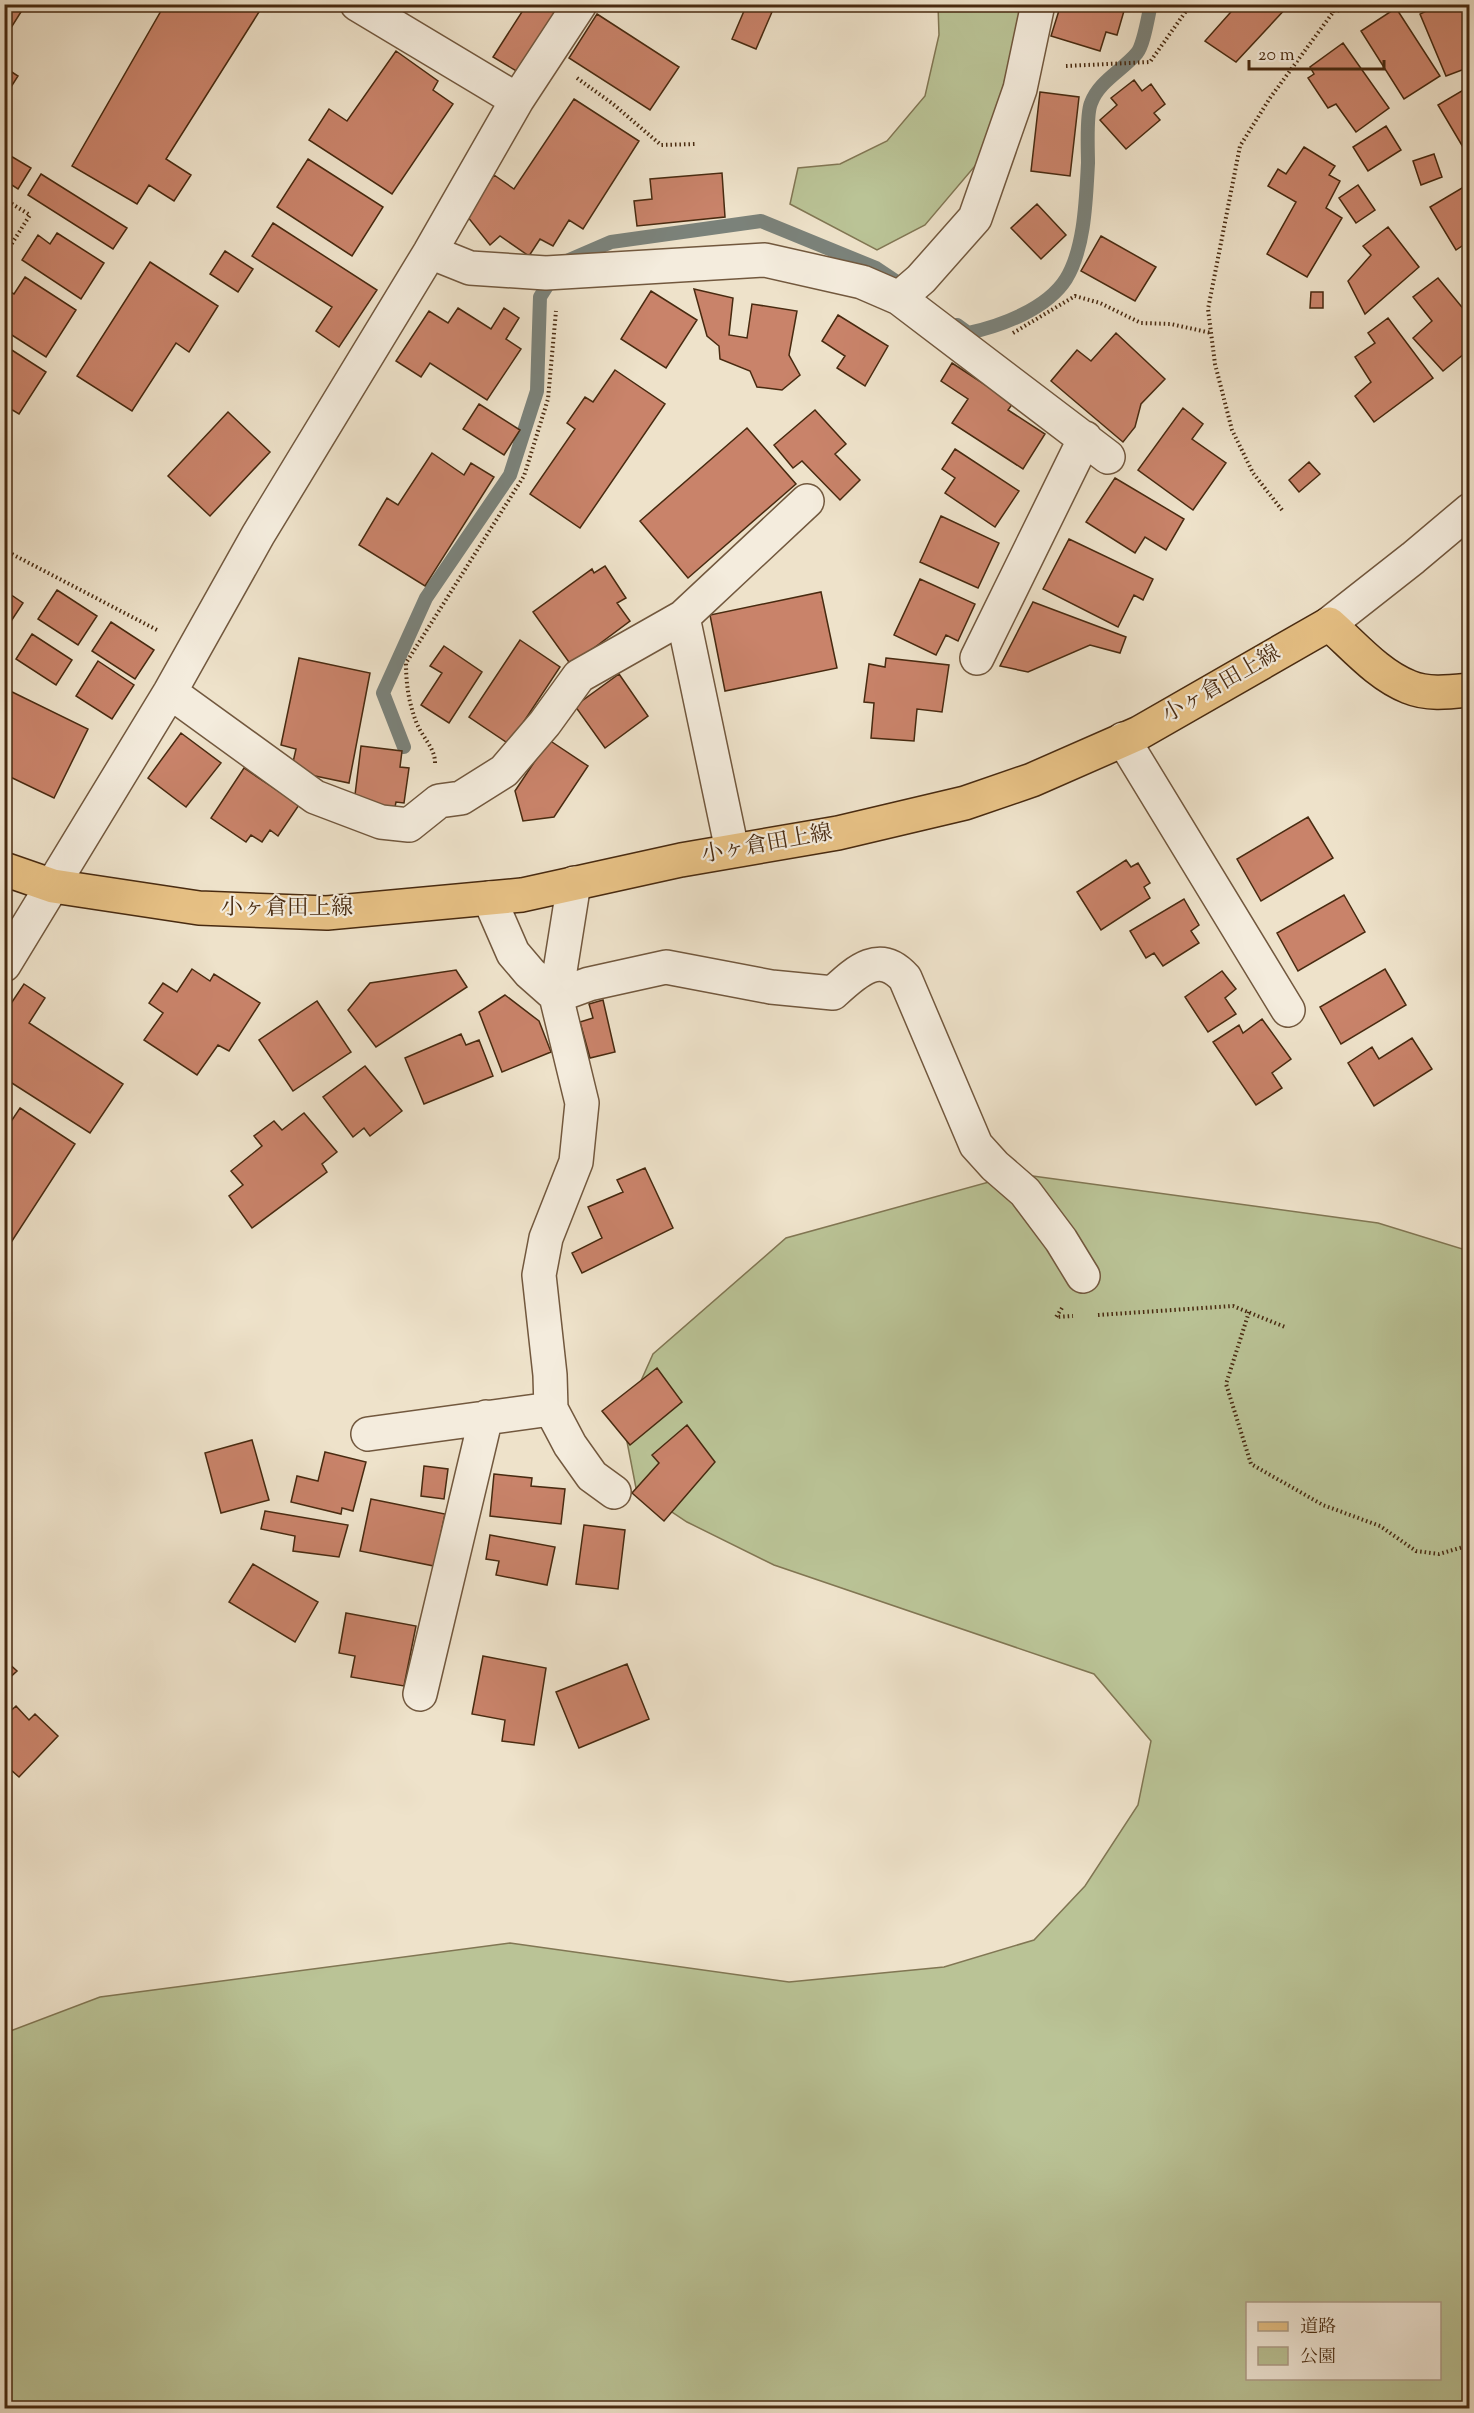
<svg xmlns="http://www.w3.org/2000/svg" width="1474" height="2413" font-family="'Sorts Mill Goudy','Noto Serif JP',serif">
<rect width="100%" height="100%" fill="#eee2ca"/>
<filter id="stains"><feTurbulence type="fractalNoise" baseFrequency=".00333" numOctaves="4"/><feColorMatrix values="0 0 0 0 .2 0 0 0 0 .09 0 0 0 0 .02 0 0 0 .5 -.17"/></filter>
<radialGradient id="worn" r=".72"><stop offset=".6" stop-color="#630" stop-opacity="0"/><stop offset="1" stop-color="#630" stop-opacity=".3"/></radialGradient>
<path fill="#bac396" stroke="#817653" stroke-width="1.5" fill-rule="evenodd" d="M938 5H1024L986 153 925 225 877 250 790 204 798 168 840 164 887 141 925 96 939 35Z
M1018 1174 1378 1223 1469 1251V2408H5V2033L100 1997 510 1943 789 1982 944 1967 1034 1940 1085 1886 1138 1805 1151 1741 1094 1674 774 1565 687 1522 636 1488 623 1421 653 1354 786 1238ZM1248 2304H1440V2378H1248Z"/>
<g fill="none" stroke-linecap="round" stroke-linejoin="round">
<path stroke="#7b827a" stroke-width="14" d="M567 261 611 242 761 221 876 268 900 284
M957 325 968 333C1001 326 1047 309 1066 279 1085 248 1086 198 1088 163 1088 149 1086 115 1091 103 1099 81 1123 70 1137 53 1144 44 1148 16 1151 4
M404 747 383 693 426 598 510 475 537 391 540 297 554 275"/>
</g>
<path fill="#c9836a" stroke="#482a10" stroke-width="1.5" d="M4 4H26L4 39Z
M165 4H211L219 9 222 4H248L259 12 166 159 191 175 174 201 149 185 137 204 72 166Z
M527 4H547L558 11 518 72 493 57Z
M747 4H754L772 12 756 49 732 39Z
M1061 4H1126L1117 35 1106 32 1100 51 1051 36Z
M1238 4 1289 5 1236 62 1205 41Z
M1441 4H1456L1458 10 1470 5V67L1446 76 1420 14Z
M1396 8 1440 76 1404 99 1361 31Z
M597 14 679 67 650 110 569 58Z
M1343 43 1389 108 1356 132 1336 104 1328 108 1308 78 1314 74 1310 67Z
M396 51 438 81 433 90 453 104 392 194 309 140 329 109 347 121Z
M4 67 18 76 4 98Z
M1134 80 1142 91 1151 84 1165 104 1154 113 1160 120 1126 149 1100 120 1117 105 1111 98Z
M1470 86V159L1438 105Z
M1040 92 1079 97 1070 176 1031 171Z
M574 99 639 141 583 229 569 220 553 246 540 239 529 256 500 236 490 245 467 216 494 175 514 189Z
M1386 126 1401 150 1368 171 1353 147Z
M1304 147 1335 166 1329 175 1340 181 1326 208 1342 218 1307 277 1267 254 1296 202 1268 186 1278 169 1286 174Z
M4 152 31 168 18 189 4 180Z
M1434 154 1442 177 1421 185 1413 161Z
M308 159 383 207 352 256 277 207Z
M722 173 725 217 637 226 634 201 652 199 650 179Z
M41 174 127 228 113 249 28 195Z
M1358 185 1375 210 1356 223 1339 198Z
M1467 185 1470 190V245L1468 242 1456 250 1430 207Z
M1037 204 1066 235 1041 259 1011 228Z
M273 223 377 290 339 347 316 331 332 307 252 256Z
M1388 227 1419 267 1365 314 1348 281 1371 255 1363 246Z
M57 233 104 263 81 299 22 260 38 235 50 244Z
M1101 236 1156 267 1135 301 1081 271Z
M225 251 253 269 238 292 210 274Z
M150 262 218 306 189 352 176 343 132 411 77 376Z
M25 277 76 310 46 357 4 330V288L14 294Z
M1438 278 1470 317V349L1443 371 1413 338 1432 321 1413 297Z
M694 289 733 298 729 335 747 338 752 304 797 311 789 355 800 375 782 390 757 387 750 371 720 359 719 346 707 336Z
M651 291 697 320 666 368 621 339Z
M1311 292H1323V308H1310Z
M458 308 491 329 504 308 519 318 506 339 521 349 487 400 430 363 421 377 396 361 429 311 448 323Z
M838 315 888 346 865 386 837 368 845 356 822 341Z
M1388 318 1433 378 1374 422 1355 396 1371 382 1355 357 1375 343 1368 333Z
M1116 333 1165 379 1141 404 1135 427 1123 442 1051 381 1077 350 1091 361Z
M4 345 46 372 19 414 4 405Z
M952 363 1013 403 1008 410 1045 434 1023 469 952 423 968 399 941 381Z
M615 370 665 404 580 528 530 494 575 429 567 423 585 397 593 402Z
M479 404 520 430 504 455 463 429Z
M1183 408 1203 424 1192 439 1226 463 1193 510 1138 470Z
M815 410 846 444 835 454 860 480 840 500 802 461 793 468 774 445Z
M228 412 270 452 210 516 168 476Z
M747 428 796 484 688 578 640 521Z
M955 449 1019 491 995 527 945 493 955 478 942 469Z
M432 453 464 475 471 463 494 477 425 586 359 545 387 498 398 505Z
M1309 462 1320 474 1299 492 1289 480Z
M1115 478 1184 519 1166 550 1145 537 1135 553 1086 522Z
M941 516 999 543 978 588 920 562Z
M1069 539 1153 579 1143 600 1134 595 1118 627 1043 589Z
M605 566 626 598 617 603 630 621 571 665 533 612 592 569 594 573Z
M920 579 975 604 958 641 946 635 936 655 894 635Z
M4 590 23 603 4 632Z
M57 590 97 616 78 645 38 619Z
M821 592 837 668 725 691 710 615Z
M1033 602 1126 637 1120 653 1090 645 1028 672 1000 666Z
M111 622 154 650 135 679 92 651Z
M32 634 72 660 56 685 16 659Z
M520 640 560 667 509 744 469 717Z
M444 646 482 672 449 723 421 705 442 673 430 666Z
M299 658 370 673 349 783 291 771 296 749 281 745Z
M886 658 949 665 942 712 917 709 914 741 871 738 874 703 864 702 869 664 885 667Z
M98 661 134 685 112 719 76 696Z
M619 674 648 716 605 748 575 706Z
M4 688 88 729 54 798 4 774Z
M181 733 221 763 186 807 148 778Z
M549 740 588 766 554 817 523 821 515 791Z
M361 746 402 751 400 767 409 768 404 803 396 802 395 807 354 803Z
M244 768 299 805 278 836 270 830 262 842 251 835 246 842 211 818Z
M1308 817 1333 858 1261 901 1237 859Z
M1126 860 1131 867 1138 863 1150 883 1144 887 1150 898 1101 930 1077 892Z
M1344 895 1365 932 1298 971 1277 933Z
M1184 899 1199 925 1191 931 1199 943 1163 966 1154 953 1146 958 1130 931Z
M192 969 210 981 214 974 260 1003 229 1051 218 1045 197 1075 144 1040 163 1013 149 1003 163 983 177 992Z
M1385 969 1406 1005 1341 1044 1320 1007Z
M456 970 467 987 376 1047 348 1010 370 983Z
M1222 971 1236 989 1225 998 1236 1014 1208 1032 1185 997Z
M24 984 45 998 29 1023 123 1084 90 1133 4 1078V1014Z
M505 995 539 1021 551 1052 502 1072 479 1012Z
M603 1000 615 1052 590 1058 580 1022 593 1018 589 1004Z
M317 1001 351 1052 293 1091 259 1040Z
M1262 1019 1291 1059 1272 1073 1282 1088 1256 1105 1213 1042 1239 1025 1243 1033Z
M461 1034 466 1045 479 1040 493 1076 424 1104 405 1058Z
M1412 1038 1432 1069 1374 1106 1348 1063 1372 1047 1379 1059Z
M365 1066 402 1111 370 1136 364 1128 353 1137 323 1097Z
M20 1108 75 1144 12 1241 4 1236V1132Z
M304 1113 337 1152 322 1164 327 1172 252 1228 229 1196 243 1185 231 1171 262 1146 254 1136 274 1121 282 1130Z
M645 1168 673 1228 582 1273 572 1253 602 1238 588 1207 623 1192 617 1180Z
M657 1368 682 1402 630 1445 602 1411Z
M687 1425 715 1462 664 1521 632 1493 659 1463 652 1455Z
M252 1440 269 1500 221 1513 205 1453Z
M325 1452 366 1462 353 1511 342 1508 341 1514 291 1502 297 1476 318 1481Z
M424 1466 448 1469 444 1499 421 1496Z
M494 1474 532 1478 531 1486 565 1489 561 1524 490 1516Z
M371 1499 445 1514 434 1566 360 1551Z
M265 1511 348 1525 339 1557 293 1551 295 1536 261 1529Z
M584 1525 625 1530 618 1589 576 1584Z
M490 1535 555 1547 547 1585 496 1575 499 1561 486 1559Z
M253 1564 318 1602 295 1642 229 1602Z
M346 1613 416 1626 404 1686 351 1677 355 1656 339 1653Z
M483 1656 546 1668 534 1745 502 1741 505 1720 472 1714Z
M4 1659 17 1671 4 1683Z
M627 1664 649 1719 579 1748 556 1692Z
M16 1706 29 1720 35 1714 58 1736 19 1777 4 1764V1746L10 1740 4 1735V1717Z"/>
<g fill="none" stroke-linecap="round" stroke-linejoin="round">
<g stroke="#72583e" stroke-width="36">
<path id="minor" d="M357 4 517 100
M430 252 470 268 546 273 765 260 862 282 899 298 921 279 975 218 1020 89 1038 4
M899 298 1108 457
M683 617 732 850
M1329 624 1413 558 1470 510
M977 658 1085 438
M170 692 315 797 381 822 409 825 439 801 461 798 504 771 545 723 579 676 683 617 807 501
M1123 739 1288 1010
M574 883 556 996 582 1103 576 1162 546 1238 539 1275 550 1375 551 1409 570 1445 592 1476 614 1492
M489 898 513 953 530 973 556 996 589 984 666 967 771 987 833 993C856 972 879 949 905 978L976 1145 995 1166 1025 1192 1061 1240 1083 1276
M4 965 170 692 258 535 430 252 517 100 580 4
M368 1434 551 1409
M420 1694 486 1417"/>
</g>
<g stroke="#482a10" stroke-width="36">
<path id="major" d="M4 869 53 886 199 908 327 913 522 895 681 860 838 833 965 803 1032 780 1139 733 1329 624C1353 645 1378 675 1409 687 1428 695 1450 692 1470 690"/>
</g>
<path stroke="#482a10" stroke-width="4" stroke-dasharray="1.5 3" stroke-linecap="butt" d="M1327 4 1334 11 1352 9 1358 4
M1066 66 1150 62 1191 4
M577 78 613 104 661 145 697 144
M4 199 30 215 4 256
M1013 333 1075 296 1100 303 1141 323 1171 324 1211 333
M1282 510 1253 473 1232 430 1215 364 1208 309 1240 146 1270 98 1334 11
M8 552 159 631
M435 763C435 748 423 738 417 724 409 704 406 685 406 663L524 476 548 399 556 311
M1062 1308 1056 1317 1073 1316
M1249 1312 1226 1384 1251 1464 1323 1505 1380 1526 1416 1551 1439 1554 1470 1545
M1098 1315 1233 1306 1285 1327"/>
<use href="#minor" stroke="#f4ecdd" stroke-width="33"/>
<use href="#major" stroke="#e7c185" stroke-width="33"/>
</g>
<g text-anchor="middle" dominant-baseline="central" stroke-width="4.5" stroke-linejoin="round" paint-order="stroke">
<g font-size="22" fill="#482a10" stroke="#f4ecdd">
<text transform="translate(1222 685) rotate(-30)">小ヶ倉田上線</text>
<text transform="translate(767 845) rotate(-10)">小ヶ倉田上線</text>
<text x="287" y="909">小ヶ倉田上線</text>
</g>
</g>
<rect width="1474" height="2413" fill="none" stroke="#eee2ca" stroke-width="24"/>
<rect x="6" y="6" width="1462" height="2401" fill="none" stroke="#482a10" stroke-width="3"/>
<rect x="12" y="12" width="1450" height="2389" fill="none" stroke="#482a10" stroke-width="1.5"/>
<rect x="1246" y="2302" width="195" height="78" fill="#f4ecdd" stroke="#af9e8b" stroke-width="1.5"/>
<rect x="1258" y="2322" width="30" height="9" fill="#e7c185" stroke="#af9e8b" stroke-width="1.5"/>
<text x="1300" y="2332" font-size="18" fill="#482a10">道路</text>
<rect x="1258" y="2347" width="30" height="18" fill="#bac396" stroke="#af9e8b" stroke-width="1.5"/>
<text x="1300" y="2362" font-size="18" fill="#482a10">公園</text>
<path d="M1249 60v9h135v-9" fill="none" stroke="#482a10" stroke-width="3"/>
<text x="1258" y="60" font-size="18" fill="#482a10" stroke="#f4ecdd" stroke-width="4.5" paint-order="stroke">20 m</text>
<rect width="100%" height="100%" filter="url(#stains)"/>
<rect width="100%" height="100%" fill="url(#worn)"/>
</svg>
